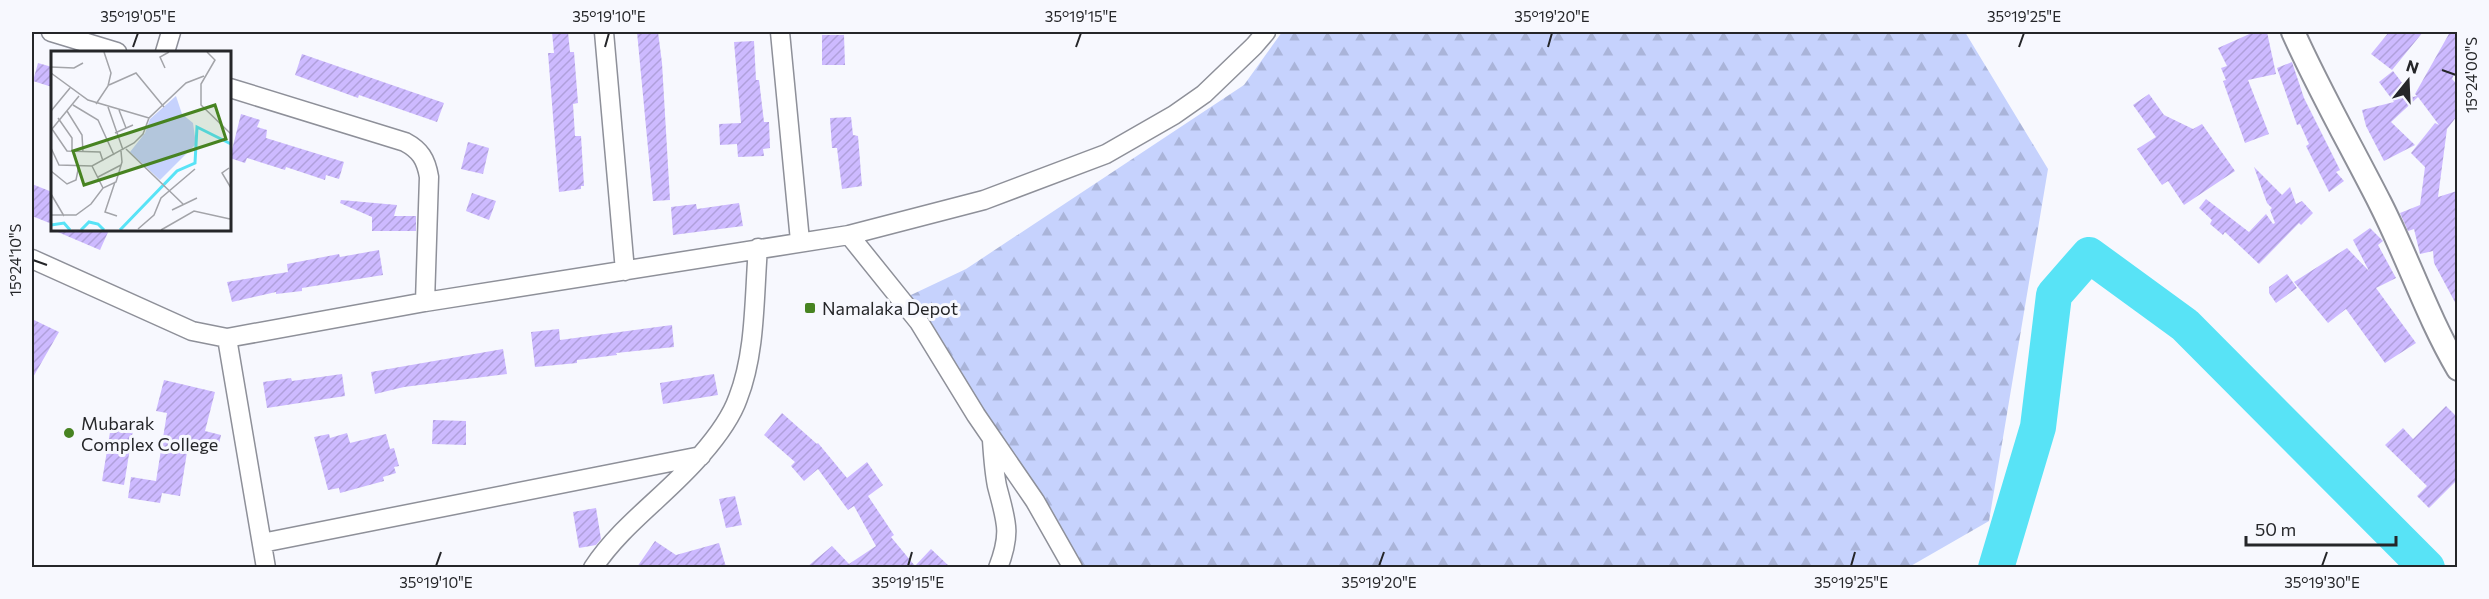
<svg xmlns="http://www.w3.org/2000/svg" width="2489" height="599" font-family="Commissioner,sans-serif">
<defs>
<pattern id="forest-firs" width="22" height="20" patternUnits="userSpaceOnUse" patternTransform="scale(1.5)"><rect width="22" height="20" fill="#c6d2fd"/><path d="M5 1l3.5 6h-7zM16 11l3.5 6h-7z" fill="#aab4d9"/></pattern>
<pattern id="building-hatch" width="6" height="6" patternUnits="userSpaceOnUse" patternTransform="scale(1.5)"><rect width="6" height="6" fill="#cdbaff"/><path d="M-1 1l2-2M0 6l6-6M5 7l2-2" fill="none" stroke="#b0a0db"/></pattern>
</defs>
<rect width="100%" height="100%" fill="#f7f8fe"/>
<path fill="url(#forest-firs)" d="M1282 32H1965L2048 169 1989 521 1909 567H1084L894 303 966 269 1244 85Z"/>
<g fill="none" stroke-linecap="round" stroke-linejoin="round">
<path stroke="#58e3f6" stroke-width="36" d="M1996 568 2038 427 2054 295 2089 255 2185 325 2427 568"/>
</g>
<path fill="url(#building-hatch)" d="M552 32H568L570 52H574L578 103 573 104 575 136H581L584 186H581V189L559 192 548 53H554Z
M637 32H658L662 63 670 200 653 201Z
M2254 32H2267L2276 74 2248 80 2269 134 2245 143 2223 81 2226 80 2221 68 2227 66 2218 48Z
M2389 32H2423L2392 70 2371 54Z
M2450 32H2457V68L2452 79 2457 84V116L2447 129 2438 197 2457 191V306L2434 263 2433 251 2420 254 2414 229 2408 231 2400 213 2420 205 2425 167 2411 153 2435 123 2439 125 2418 97 2391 122 2415 145 2384 161 2366 126 2362 110 2394 102 2379 82 2393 71 2413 97 2417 96 2415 94Z
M822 35H844L845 65H822Z
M754 41 756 80H759L764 122H769L770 148 763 149 764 156 738 157 737 144 720 145 719 124 741 123 734 42Z
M302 54 444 103 437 122 359 95 358 98 295 75Z
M2292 62 2304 98 2340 170 2336 172 2344 181 2329 192 2306 146 2309 144 2300 124 2297 125 2277 68Z
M38 63 52 67V87L33 81Z
M2149 94 2164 115 2193 129 2202 124 2235 171 2184 205 2168 181 2162 185 2137 149 2156 137 2133 105Z
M241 114 260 120 257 127 267 130 266 138 344 162 339 179 326 175 325 180 286 167 285 170 247 158 245 163 230 158Z
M851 117 853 135 858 136 862 186 842 189 837 148H832L830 118Z
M468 142 489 148 483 174 461 169Z
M2254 167 2282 195 2290 187 2296 204 2302 201 2313 213 2301 225 2299 223 2259 264 2225 232 2223 235 2210 224 2212 220 2199 208 2206 199 2249 232 2266 214 2273 224 2275 223 2270 210 2272 208 2267 203Z
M32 184 52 192V224L32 216Z
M472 193 496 201 489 220 466 211Z
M341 200 397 205 394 216H416V231H372V217L340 203Z
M739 203 743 226 673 235 671 207 696 204 697 209Z
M2370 228 2383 241 2378 245 2396 278 2376 288 2416 343 2385 363 2346 309 2328 323 2294 282 2347 248 2369 271 2353 240Z
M53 230H109L100 250Z
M379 250 383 275 302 288V291L276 294V292L232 302 227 282 288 272 287 264 339 254 340 257Z
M2287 274 2297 288 2276 303 2269 293V287Z
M32 319 59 332 32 379Z
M672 325 674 347 616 353 617 355 577 360V363L535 367 531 332 559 329 560 340Z
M503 349 507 374 404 387 375 394 371 372Z
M342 374 345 396 267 408 263 382 291 378 292 381Z
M714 374 718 395 663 404 660 383Z
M164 380 215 392 205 431 221 435 217 453 188 446 180 496 162 493 160 503 128 498 131 477 156 481 167 413 156 411Z
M2446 406 2457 417V480L2429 508 2417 496 2427 486 2385 445 2403 428 2413 439Z
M782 413 817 444 818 443 847 478 867 462 883 485 868 496 894 535 891 537 915 566 931 549 950 567H807L832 546 849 564 876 546 854 506 848 510 818 469 804 481 791 466 795 462 764 435Z
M433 420 466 421V445L432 444Z
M111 426 133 430 124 485 102 481Z
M347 433 350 443 386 434 390 449 394 448 399 466 394 467 396 473 383 477 384 481 340 493 339 488 328 490 314 437 329 434 330 438Z
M735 496 742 525 726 528 719 499Z
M596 508 601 539 596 545 579 548 573 512Z
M655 541 676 555 719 543 726 567H637Z"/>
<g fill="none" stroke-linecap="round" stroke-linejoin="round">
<g stroke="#8e9099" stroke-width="21">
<path id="minor" d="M51 32 117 52
M604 32 625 271
M780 32 800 241
M165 52 171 32
M230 88 405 142C420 150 426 159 429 177L425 302
M849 235 919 322 976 415 1035 501 1073 568
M32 259 192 331 227 338 425 302 849 235 984 200 1106 154 1174 115 1204 94 1254 46 1266 32
M227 338 266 568
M992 440C993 455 994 471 997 486 1006 521 1012 532 998 568
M262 543 701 456
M593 568C622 524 667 495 701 455 715 439 731 418 738 398 756 352 754 296 758 248"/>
</g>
<g stroke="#8e9099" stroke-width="26">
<path id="tertiary" d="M2293 32C2319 90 2351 146 2380 203 2408 258 2427 316 2458 369"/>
</g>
<use href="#minor" stroke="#fff" stroke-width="18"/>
<use href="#tertiary" stroke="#fff" stroke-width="22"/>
</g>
<path fill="none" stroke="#252629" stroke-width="2" d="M133 47 138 33M605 47 609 33M1076 47 1081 33M1548 47 1552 33M2019 47 2024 33M2442 70 2456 75M33 260 47 265M436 566 441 552M908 566 912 552M1379 566 1384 552M1851 566 1855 552M2322 566 2327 552"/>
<g fill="#478321" stroke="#f7f8fe" stroke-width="2">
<rect x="804" y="302" width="12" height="12" rx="3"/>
<circle cx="69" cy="433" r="6"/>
</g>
<g text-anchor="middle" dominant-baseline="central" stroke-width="6" stroke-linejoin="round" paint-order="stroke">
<g font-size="18" fill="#252629" stroke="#f7f8fe" text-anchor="start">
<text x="822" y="308">Namalaka Depot</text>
<text x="81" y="423">Mubarak<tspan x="81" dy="21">Complex College</tspan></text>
</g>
</g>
<g transform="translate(51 51)">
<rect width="180" height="180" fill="#f7f8fe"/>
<path d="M125 45 131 63 142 72 145 93 109 129 79 101 94 82 99 68Z" fill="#c6d2fd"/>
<path fill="none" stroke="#58e3f6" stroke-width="3" d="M0 174 13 172 19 179M30 179 38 171 47 173 53 179M69 179 126 120 144 112 146 76 180 93"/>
<path fill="none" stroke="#a3a4a9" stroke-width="1.5" d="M156 1 164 9 150 33V54L180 83M0 16 23 17 32 12M114 17 109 6 118 1M0 22 37 49 98 67M58 34 85 22 113 56M45 53 57 35 60 22 53 1M22 54 47 69 63 104M57 56 72 99M68 59 75 77M0 60 19 37M16 60 31 84 32 101M7 67 21 87V101M1 78 16 100 49 101 52 110M1 78 28 45M64 82 82 74M0 97 8 114 41 115 83 92 92 83 98 67 135 32 153 25M75 98 132 153M41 115 52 137M178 117 171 122 180 137M0 120 16 133 25 129 28 114M47 126 70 114M64 131 54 161 66 165M0 143 13 165M121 159 146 147M0 164H25L40 153 52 137 65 131 71 111 70 100M87 178 103 164 110 147 144 118M110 179 143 160 179 168"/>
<path fill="#478321" fill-opacity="0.15" stroke="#478321" stroke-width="3" d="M164 54 175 88 33 134 22 100Z"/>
<rect width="180" height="180" fill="none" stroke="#252629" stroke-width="3"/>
</g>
<rect width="2489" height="599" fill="none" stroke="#f7f8fe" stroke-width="66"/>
<g transform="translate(2408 81) rotate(18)" stroke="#f7f8fe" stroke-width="4.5" paint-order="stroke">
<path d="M0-4.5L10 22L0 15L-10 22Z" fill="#252629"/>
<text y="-9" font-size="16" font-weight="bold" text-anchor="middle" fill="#252629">N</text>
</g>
<path d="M2246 536v9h150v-9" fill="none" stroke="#252629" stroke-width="3"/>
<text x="2255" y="536" font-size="18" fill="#252629" stroke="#f7f8fe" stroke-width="4.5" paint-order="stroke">50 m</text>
<rect x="33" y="33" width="2423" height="533" fill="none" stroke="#252629" stroke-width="2"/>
<g font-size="15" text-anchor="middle" fill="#252629">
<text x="138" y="22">35°19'05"E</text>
<text x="609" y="22">35°19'10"E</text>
<text x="1081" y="22">35°19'15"E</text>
<text x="1552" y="22">35°19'20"E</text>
<text x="2024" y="22">35°19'25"E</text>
<text transform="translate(2472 75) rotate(-90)" y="5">15°24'00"S</text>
<text transform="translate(16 260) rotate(-90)" y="5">15°24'10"S</text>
<text x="436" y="588">35°19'10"E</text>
<text x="908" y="588">35°19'15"E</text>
<text x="1379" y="588">35°19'20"E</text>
<text x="1851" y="588">35°19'25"E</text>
<text x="2322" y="588">35°19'30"E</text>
</g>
</svg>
